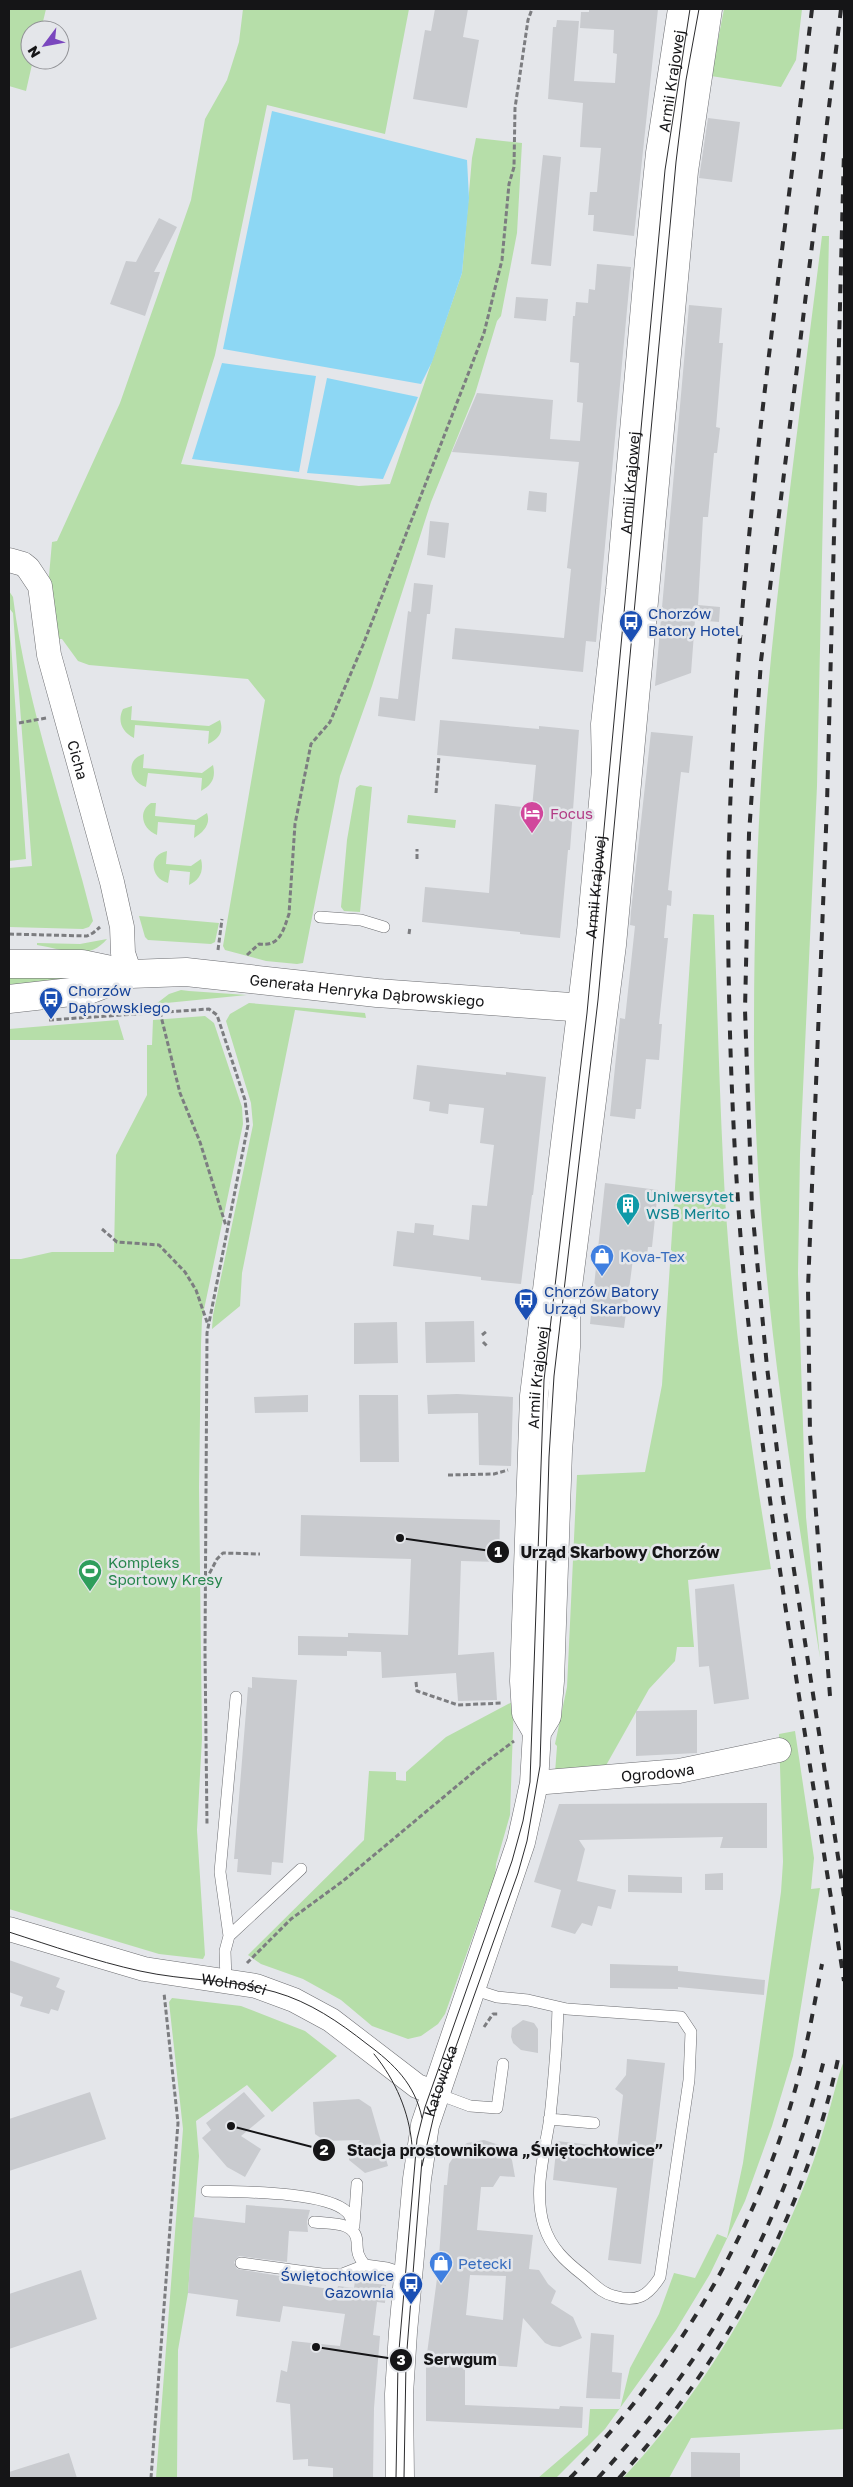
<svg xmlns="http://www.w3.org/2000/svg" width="853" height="2487" font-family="'Golos Text',sans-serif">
<rect width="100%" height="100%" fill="#e4e6ea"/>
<path fill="#b6dea9" d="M9 9H46L41 30H30V60H33L26 91 9 86Z
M243 9H409L385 134 267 105 215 355 181 464 359 486 390 484 462 273 472 158 476 138 522 143 517 233 501 316 497 321 475 394 431 502 372 686 340 776 303 963 297 964 266 961 225 950 223 946 265 700 248 679 89 665 78 661 62 639H55L49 576 52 542 57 541 120 403 191 200 205 119 227 80 239 42Z
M724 9H802L796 60 781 87 711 76Z
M822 236H829L817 786 800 1154 798 1273 806 1517 820 1658C787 1450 753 1241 754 1030 754 920 758 809 767 700 781 545 803 390 822 236Z
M9 591 13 597C27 708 66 813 93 921L89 927 83 929 9 927V868L32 866 13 613 9 608Z
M9 615 26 859 9 861Z
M132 706 131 720 209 726 220 720C224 732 219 739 208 744L209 731 135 725 134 738C122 732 117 721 123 709Z
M144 754 143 768 202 773 213 765C216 778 212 785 201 791L202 778 148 773 146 787C129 782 125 759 144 754Z
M360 785 372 787 360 912 344 911 341 907 347 840 356 788Z
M151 803H156L155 816 196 820 207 813C211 824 204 832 194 838L195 825 158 822 157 835C143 830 137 812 151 803Z
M408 815 456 820 455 828 407 823Z
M167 851 166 864 191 866 201 859C204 871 200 880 189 885L190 872 170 870 168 883C151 879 147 855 167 851Z
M693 914 714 915C717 996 719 1078 723 1160 729 1297 749 1434 771 1569L688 1580 694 1647H677L675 1661 649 1689 604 1769 555 1773 557 1746 555 1744 567 1687 577 1475 645 1472 662 1385Z
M139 916 219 923 215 942 211 944 148 940 145 937Z
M107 939C88 962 63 949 37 945V943L80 944Z
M9 974 87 976 9 988Z
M181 990 189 991 247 995 156 1004 169 994Z
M249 1003 365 1013 366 1018 295 1010 242 1273 240 1306 212 1329 213 1315 253 1125 251 1103 226 1021 230 1014Z
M205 1016 214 1023 242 1107 243 1124 202 1319 201 1344 199 1487 202 1738 197 1830 205 1955 203 1959 159 1954 9 1909V1259H21L52 1252H114L116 1155 147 1095V1045H152L153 1020Z
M118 1020 124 1040H9V1029Z
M514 1701 510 1815 496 1864 495 1879 488 1894 445 2014 438 2024 421 2036 408 2039 372 2026 341 2000 303 1979 261 1964 248 1955 364 1840 369 1771 396 1772V1780L406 1781V1772L446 1737Z
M795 1731 814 1858 811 1889 820 1888 793 2056 772 2126 745 2201 710 2274 676 2330 605 2429 556 2478H538L588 2435 590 2409H620L630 2368 659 2314 674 2273 695 2278 717 2234 727 2238 743 2163 781 1892 783 1862 779 1734Z
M172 1998 241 2006 305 2031 337 2056 272 2112 247 2085 196 2121 199 2156 188 2293 178 2350 177 2478H156L183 2129 169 2002Z
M844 2061V2429L691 2438 669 2478H623C704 2391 764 2290 807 2179 816 2155 824 2129 831 2104 835 2090 839 2072 844 2061Z"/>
<path fill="#8dd7f4" d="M272 111 467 160 469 198 462 273 432 362 421 384 223 349Z
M222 363 316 376 299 472 192 459Z
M327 378 418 397 383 479 307 473Z"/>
<path fill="#c9cbcf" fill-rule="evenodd" d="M435 9H468L463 37 479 40 467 108 413 99 425 30 431 31Z
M589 9H658L634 236 593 231 594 215H588L590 192H597L601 148 580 147 583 103 548 99 553 27H556L557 20 579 21 574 81 615 83 617 54 613 53 614 30 580 28 581 12H589Z
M708 118 740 122 732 182 699 178Z
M543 155 561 157 551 266 531 264Z
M159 218 177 227 154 272H160L145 316 110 304 126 261 136 262Z
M597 264 631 267 596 642 586 641 583 672 452 659 455 628 564 638 571 569 567 568 579 462 452 452 477 393 553 400 550 439 580 441 583 403 577 402 579 363 570 362 573 316H575L576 302 588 303 589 289 595 290Z
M516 297 548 299 546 321 514 318Z
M689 305 722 308 719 343H723L716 427 720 428 717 453H714L708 517H703L698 605 720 607 719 622 695 620 691 673 655 686Z
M529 491 547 493 546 512 527 510Z
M430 521 449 523 445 558 427 555Z
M414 583 433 585 430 614H427L415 721 378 716 380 697 398 699 408 611 411 612Z
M440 720 539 729V726L579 730 570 850H568L560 938 520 934V932L422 922 425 887 489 893 495 804 532 808 536 765 437 755Z
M651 732 693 736 689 773 681 772 677 806 668 890 672 891 671 906 667 905 664 938H668L659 1024H662L659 1060 646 1059 641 1109H636L635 1119 610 1116 620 1018 625 1019 635 926 630 925 631 911Z
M417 1065 506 1075V1072L546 1077 533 1195H532L521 1284 481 1280V1277L393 1266 397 1231 414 1233 415 1223 434 1225 433 1235 469 1240 472 1205 487 1206 494 1145 480 1143 484 1108 449 1104 448 1114 429 1111 430 1102 413 1099Z
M605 1183 658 1190 652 1247H648L646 1262 633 1259 624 1328 590 1324Z
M474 1321 475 1362 426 1363 425 1322Z
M397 1322 398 1363 354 1364V1323Z
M457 1394 513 1397 511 1466 479 1465 478 1413 428 1414 427 1395Z
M308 1395V1412L255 1413 254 1397Z
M359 1395H398L399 1462H360Z
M301 1515 500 1520 499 1562 461 1561 458 1655 494 1652 497 1700 458 1701 456 1673 382 1678 381 1652 347 1651V1656L298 1655V1636L348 1637V1633L408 1635 411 1559 300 1556Z
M734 1584 749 1699 714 1704 709 1666 699 1667 695 1589Z
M252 1677 297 1680 283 1863 272 1862 271 1875 237 1872 238 1859H234L248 1687 252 1688Z
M697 1710V1753L636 1756V1711Z
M767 1803V1848H720L723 1837 579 1840 585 1849 577 1881 616 1890 611 1909 598 1906 592 1926 582 1923 575 1934 551 1927 561 1890 534 1882 559 1804Z
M723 1873V1890H705V1874Z
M628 1875 682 1877V1893L628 1892Z
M9 1960 60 1978 56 1987 65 1991 58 2011 51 2009 49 2014 20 2006 23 1997 9 1992Z
M610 1964 678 1966V1971L765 1980 764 1995 678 1987V1989L610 1988Z
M523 2020 534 2023 538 2029V2053L521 2050 513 2043 511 2037 512 2028Z
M627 2059 665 2063 641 2264 608 2260 617 2188 553 2180 557 2141 617 2148 623 2095 615 2089 626 2075Z
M90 2092 106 2139 9 2171V2119Z
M244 2092 265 2116 241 2136 261 2149 245 2177 227 2167 202 2138 211 2130 206 2123Z
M359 2099 371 2107 388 2166 365 2173 349 2160V2154L360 2140 325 2141 315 2134 313 2102Z
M484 2140 499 2145 506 2151 512 2160 515 2177 500 2176 493 2187H481L477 2230 533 2235 529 2269 539 2270 548 2284 556 2291 551 2303 573 2317 582 2338 560 2347 552 2346 545 2343 523 2318 517 2367 465 2364V2405L559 2409 560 2406 583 2407 582 2428 426 2421V2361L438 2271 444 2185H447L449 2164 458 2150 467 2143ZM470 2275 506 2276 503 2320 466 2315Z
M246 2205 310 2210 307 2221 308 2232 289 2231 287 2262 239 2256 234 2262 237 2269 286 2277V2283L337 2290 338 2286 354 2288 355 2281 386 2285 385 2303 377 2302 373 2335 380 2336 374 2408 373 2478H333V2468L308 2466V2459L293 2460 290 2404 276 2402 281 2370 287 2372 292 2341 340 2346 345 2314 283 2306 280 2322 236 2316 238 2300 188 2293 193 2217 245 2223Z
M81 2270 97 2319 9 2349V2294Z
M591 2333 614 2335 612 2372 622 2373 620 2399 586 2398Z
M691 2452 740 2453V2478H691Z
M69 2453 77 2478H9V2472Z"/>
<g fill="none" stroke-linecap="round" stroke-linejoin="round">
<g stroke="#6c6d71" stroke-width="12">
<path id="service" d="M320 917 361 920 384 927
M229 1936 220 1872 236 1697
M226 1981 225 1951 229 1936 301 1869
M472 1989 497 1997 528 2000 567 2009 681 2017 691 2032 689 2080 660 2277C648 2296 637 2303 614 2296 601 2293 593 2283 583 2275 565 2261 551 2248 544 2226 533 2192 545 2151 550 2117 554 2080 557 2044 558 2007
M435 2093 470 2106 497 2108 503 2064
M549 2119 594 2123
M207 2191C238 2192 326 2191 347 2212 351 2216 352 2221 354 2226
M314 2222C330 2224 356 2221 357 2242 357 2252 358 2257 365 2265L387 2268 409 2275
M354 2225 357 2184
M241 2263 322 2274H342L365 2265"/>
</g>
<g stroke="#6c6d71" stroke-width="25">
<g id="minor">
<path id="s1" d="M9 560 23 564 28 568 40 586 49 655 112 882 122 927 123 953 130 974"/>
<path id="s2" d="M534 1783 679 1771 779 1750"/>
<path id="s3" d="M9 1929 144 1969 256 1986 294 2000 331 2020 417 2086 435 2093"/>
</g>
</g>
<g stroke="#6c6d71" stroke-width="29">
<g id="tertiary">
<path id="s4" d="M9 964H82L130 974 186 972 377 993 599 1009"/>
<path d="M9 999 89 990 130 974"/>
<path id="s5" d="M537 1732 526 1713 524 1681 534 1396 591 931 606 770 605 724 620 590 649 261 660 153 682 9"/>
<path id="s6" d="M400 2478 399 2394 403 2332 417 2179 425 2125 521 1842 534 1783 537 1732 547 1716 550 1681 558 1451 566 1347V1302L612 945 684 171 708 9"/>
</g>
</g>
<path stroke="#7c7d80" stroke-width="3" stroke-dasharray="5 2.5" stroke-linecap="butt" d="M19 723 46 718
M436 793 439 756
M417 859V849
M9 934 87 936 93 933 100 927
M409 934 410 927
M218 950 222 919
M247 955 259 944C280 947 283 931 289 914L295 824 311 744 330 722 363 645 484 333 502 260 509 184 514 167 515 108 528 20 532 9
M160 1012 180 1093 200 1142 226 1226
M49 1020 209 1009 217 1015 245 1100 248 1125 207 1333 205 1651 207 1825
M102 1229 117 1242 159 1245 185 1272 196 1290 208 1325
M482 1335 487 1331
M483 1342 488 1347
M448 1475 494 1474 508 1470
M206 1580 217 1559 223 1553 260 1554
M416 1682 417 1691 458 1705 503 1703
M247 1963 291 1919 343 1881 482 1765 514 1741
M484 2027 493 2014H499
M151 2478 178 2123 164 1993"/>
<use href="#service" stroke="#fff" stroke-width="11"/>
<use href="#minor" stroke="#fff" stroke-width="24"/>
<use href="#tertiary" stroke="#fff" stroke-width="28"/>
<path stroke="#2c2c2e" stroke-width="1" d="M9 1932C52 1946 95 1961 140 1971 185 1981 231 1979 275 1992 310 2002 339 2022 367 2044 394 2064 415 2084 422 2118
M374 2054C396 2081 409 2112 412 2145
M422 2166 439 2094 518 1873 527 1841 540 1766 549 1457 554 1376 598 1000 676 162 686 80 699 9
M396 2478 398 2362 417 2139 425 2107 512 1861 523 1821 530 1782 544 1380 587 1013 665 170 690 9
M404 2478 406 2362 422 2160"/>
<path stroke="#2c2c2e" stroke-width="4" stroke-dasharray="9 9" stroke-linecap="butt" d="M812 9C776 312 728 615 728 922 729 1048 734 1174 746 1300 769 1528 809 1754 844 1981
M841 9 761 661 749 834 745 1010 752 1207 767 1367 782 1492 844 1896
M830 1696 810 1434 808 1288 827 804 844 151
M570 2478C585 2463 598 2446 612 2430 700 2327 767 2203 800 2071 809 2036 815 2000 822 1964
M598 2478C715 2350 783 2226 825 2056
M619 2478C726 2360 804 2216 838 2059"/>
</g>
<defs>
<g id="bus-pin" transform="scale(1.25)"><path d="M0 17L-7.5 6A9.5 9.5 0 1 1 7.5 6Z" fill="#1a4fb4" stroke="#e4e6ea"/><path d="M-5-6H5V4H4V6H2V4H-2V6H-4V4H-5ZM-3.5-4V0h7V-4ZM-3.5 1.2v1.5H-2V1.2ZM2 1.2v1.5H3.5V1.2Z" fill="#fff"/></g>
<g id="hotel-pin" transform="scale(1.25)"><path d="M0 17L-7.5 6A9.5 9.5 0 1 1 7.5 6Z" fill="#d1479c" stroke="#e4e6ea"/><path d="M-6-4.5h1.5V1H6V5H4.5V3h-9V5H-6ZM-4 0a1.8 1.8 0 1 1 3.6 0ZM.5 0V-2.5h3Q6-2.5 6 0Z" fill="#fff"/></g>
<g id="building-pin" transform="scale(1.25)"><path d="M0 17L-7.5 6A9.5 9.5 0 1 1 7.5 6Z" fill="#0f9aa8" stroke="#e4e6ea"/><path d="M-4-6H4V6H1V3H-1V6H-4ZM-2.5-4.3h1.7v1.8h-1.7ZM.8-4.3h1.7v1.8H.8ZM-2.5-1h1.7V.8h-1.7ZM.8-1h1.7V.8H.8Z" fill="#fff"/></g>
<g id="shop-pin" transform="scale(1.25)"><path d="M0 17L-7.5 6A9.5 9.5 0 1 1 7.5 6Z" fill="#3f7fe0" stroke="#e4e6ea"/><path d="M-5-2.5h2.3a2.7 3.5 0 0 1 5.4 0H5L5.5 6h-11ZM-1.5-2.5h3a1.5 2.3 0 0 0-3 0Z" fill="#fff"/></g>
<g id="stadium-pin" transform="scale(1.25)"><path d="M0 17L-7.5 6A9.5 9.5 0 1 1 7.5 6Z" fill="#2e9e5b" stroke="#e4e6ea"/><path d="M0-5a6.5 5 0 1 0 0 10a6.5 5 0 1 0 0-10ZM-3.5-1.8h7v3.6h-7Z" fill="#fff"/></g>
</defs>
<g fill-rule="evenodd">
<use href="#bus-pin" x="631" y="622"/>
<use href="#hotel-pin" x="532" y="813"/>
<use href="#bus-pin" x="51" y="999"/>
<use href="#building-pin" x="628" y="1205"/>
<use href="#shop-pin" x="602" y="1256"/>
<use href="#bus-pin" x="526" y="1300"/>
<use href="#stadium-pin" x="90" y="1571"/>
<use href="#shop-pin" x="441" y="2263"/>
<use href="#bus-pin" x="411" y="2284"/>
</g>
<g text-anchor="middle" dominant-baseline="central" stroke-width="5" stroke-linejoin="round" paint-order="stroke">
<g font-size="15" fill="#151517" stroke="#e4e6ea">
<text stroke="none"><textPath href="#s5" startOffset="1662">Armii Krajowej</textPath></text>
<text stroke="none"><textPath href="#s5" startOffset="1258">Armii Krajowej</textPath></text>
<text stroke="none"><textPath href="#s1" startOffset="221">Cicha</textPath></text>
<text stroke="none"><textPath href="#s5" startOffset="852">Armii Krajowej</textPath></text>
<text stroke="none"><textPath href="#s4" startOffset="360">Generała Henryka Dąbrowskiego</textPath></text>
<text stroke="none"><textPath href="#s5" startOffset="358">Armii Krajowej</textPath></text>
<text stroke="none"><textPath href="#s2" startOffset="124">Ogrodowa</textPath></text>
<text stroke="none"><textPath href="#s3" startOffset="232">Wolności</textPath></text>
<text stroke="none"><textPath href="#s6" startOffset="401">Katowicka</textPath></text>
</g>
<g font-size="15" fill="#164399" stroke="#e4e6ea" text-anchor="start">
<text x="648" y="613">Chorzów<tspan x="648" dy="17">Batory Hotel</tspan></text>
<text x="68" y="990">Chorzów<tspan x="68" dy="17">Dąbrowskiego</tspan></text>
<text x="544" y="1291">Chorzów Batory<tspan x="544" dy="17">Urząd Skarbowy</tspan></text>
<text x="394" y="2275" text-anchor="end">Świętochłowice<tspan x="394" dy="17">Gazownia</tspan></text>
</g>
<g font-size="15" fill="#b23c85" stroke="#e4e6ea" text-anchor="start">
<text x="550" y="813">Focus</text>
</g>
<g font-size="15" fill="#0d838f" stroke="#e4e6ea" text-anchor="start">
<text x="646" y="1196">Uniwersytet<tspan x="646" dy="17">WSB Merito</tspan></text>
</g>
<g font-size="15" fill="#366cbe" stroke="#e4e6ea" text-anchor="start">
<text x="620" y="1256">Kova-Tex</text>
<text x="458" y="2263">Petecki</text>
</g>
<g font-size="15" fill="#27864d" stroke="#e4e6ea" text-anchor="start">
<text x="108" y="1562">Kompleks<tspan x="108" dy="17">Sportowy Kresy</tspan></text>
</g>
</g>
<path fill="none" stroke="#151517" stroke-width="2" d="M400 1538L498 1552M231 2126L324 2150M316 2347L401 2360"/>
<g fill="#151517" stroke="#e4e6ea" stroke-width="2">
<circle cx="400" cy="1538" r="5"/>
<circle cx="231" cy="2126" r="5"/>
<circle cx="316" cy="2347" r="5"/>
<circle cx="498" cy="1552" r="12"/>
<circle cx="324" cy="2150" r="12"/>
<circle cx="401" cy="2360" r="12"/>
</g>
<g font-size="15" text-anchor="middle" font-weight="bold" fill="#fff">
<text x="498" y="1557">1</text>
<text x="324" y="2155">2</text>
<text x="401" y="2365">3</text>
</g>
<g font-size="16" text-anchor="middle" font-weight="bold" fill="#151517" stroke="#e4e6ea" stroke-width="5" stroke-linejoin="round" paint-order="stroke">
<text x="620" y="1558">Urząd Skarbowy Chorzów</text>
<text x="505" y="2156">Stacja prostownikowa „Świętochłowice”</text>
<text x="460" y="2365">Serwgum</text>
</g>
<rect width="853" height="2487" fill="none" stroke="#151517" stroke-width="20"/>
<g transform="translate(45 45) rotate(238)"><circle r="24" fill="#e4e6ea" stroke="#919296"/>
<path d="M0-4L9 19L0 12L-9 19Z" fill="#7a47be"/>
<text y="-8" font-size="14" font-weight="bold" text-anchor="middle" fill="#151517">N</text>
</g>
</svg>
